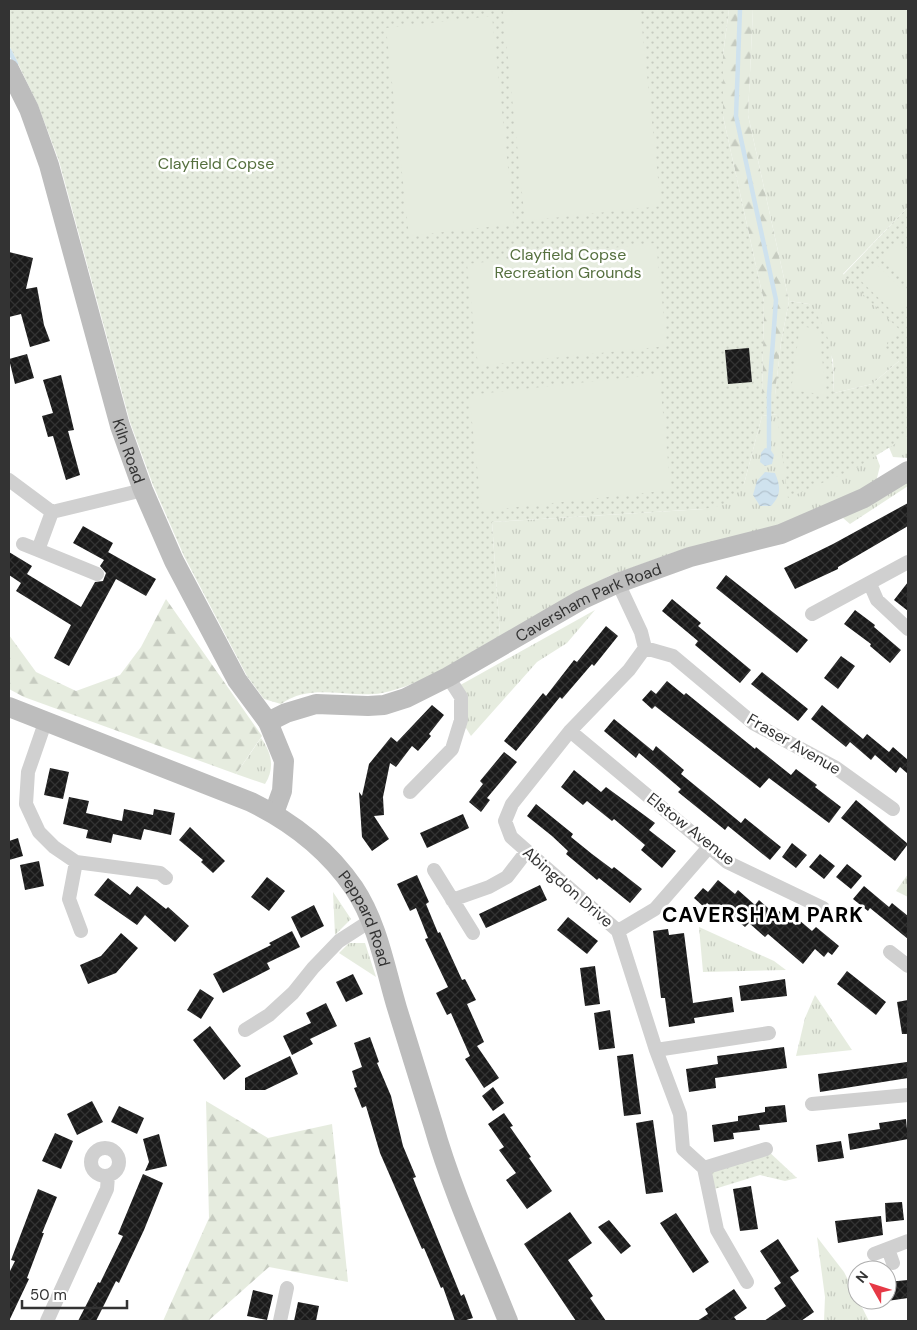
<svg xmlns="http://www.w3.org/2000/svg" width="917" height="1330" font-family="'DM Sans',sans-serif">
<defs>
<pattern id="grass-tufts" width="24" height="20" patternUnits="userSpaceOnUse" patternTransform="scale(1.25)"><rect width="24" height="20" fill="#e6ecdf"/><path d="M3 7l-1-3M5 7V3M7 7l1-3M15 17l-1-3M17 17v-4M19 17l1-3" fill="none" stroke="#c6cbc0"/></pattern>
<pattern id="forest-firs" width="22" height="20" patternUnits="userSpaceOnUse" patternTransform="scale(1.25)"><rect width="22" height="20" fill="#e6ecdf"/><path d="M5 1l3.5 6h-7zM16 11l3.5 6h-7z" fill="#c6cbc0"/></pattern>
<pattern id="park-dots" width="8" height="8" patternUnits="userSpaceOnUse" patternTransform="scale(1.25)"><rect width="8" height="8" fill="#e6ecdf"/><path d="M2 2h.1M6 6h.1" fill="none" stroke="#c6cbc0" stroke-width="1.8" stroke-linecap="round"/></pattern>
<pattern id="water-waves" width="16" height="10" patternUnits="userSpaceOnUse" patternTransform="scale(1.25)"><rect width="16" height="10" fill="#cfe2ee"/><path d="M0 5q4-4 8 0t8 0" fill="none" stroke="#b2c2cd"/></pattern>
<pattern id="building-cross-hatch" width="8" height="8" patternUnits="userSpaceOnUse" patternTransform="scale(1.25)"><rect width="8" height="8" fill="#1a1a1a"/><path d="M0 0l8 8M0 8l8-8" fill="none" stroke="#333"/></pattern>
</defs>
<rect width="100%" height="100%" fill="#fff"/>
<path fill="url(#grass-tufts)" d="M753 9H908V207L843 274 901 330 899 361 872 384 834 393 833 360 809 304 789 301 748 115Z
M777 414 875 453 880 466 876 482 861 490 777 526 675 552 609 576 500 636 492 522 704 509 744 484 762 416Z
M908 424V458L893 457 888 445Z
M908 479V486L850 524 843 518Z
M595 610 567 643 537 662 471 736 461 720 455 688Z
M261 738C272 753 275 768 265 784L236 774Z
M908 874V897L896 891Z
M333 892 351 919 335 935Z
M699 927 774 961 786 970 703 972Z
M349 943H365L376 977 339 953Z
M815 995 852 1050 796 1056 805 1018Z
M817 1237 844 1272 869 1321H824L825 1297Z"/>
<path fill="url(#forest-firs)" d="M729 9H753L748 115 789 301 781 342 775 396 762 393 764 302 723 116V55Z
M166 599 262 736 236 774 24 697 9 689V635L36 672 76 691 120 675 141 647Z
M206 1101 268 1138 332 1124 348 1282 269 1267 208 1321H163L209 1218Z"/>
<path fill="url(#park-dots)" d="M9 9H729L723 55V116L764 302 762 392 775 395 781 342 789 301 809 304C832 332 833 357 834 393L872 384 899 361 885 347 900 330 843 275 908 207V436L856 468 788 498 777 414 762 416 744 484 728 504 704 509 492 522 500 636C463 656 424 685 382 693 348 699 312 682 281 704L264 699 247 676 184 556 153 485 130 422 59 161 38 105 9 45Z
M766 1149 797 1178 785 1181 760 1175 708 1191 704 1168Z"/>
<path fill="#e6ecdf" d="M535 9H640L661 206 525 221 503 12Z
M492 16 514 224 409 236 386 28Z
M897 242 908 253V285L881 259Z
M656 243 667 346 478 366 467 264Z
M876 264 908 295V302L896 315 860 280Z
M800 326 818 329 827 395 791 390Z
M659 374 671 490 482 511 469 395Z"/>
<path fill="url(#water-waves)" d="M765 448 770 449 774 455 772 464 765 466 760 462 761 453Z
M765 472 775 473C781 487 781 495 771 506H760L753 495 757 481Z"/>
<g fill="none" stroke-linecap="round" stroke-linejoin="round">
<path stroke="#cfe2ee" stroke-width="4.5" d="M740 9 736 116 776 300 769 394V449
M9 50 16 64"/>
</g>
<path fill="url(#building-cross-hatch)" d="M9 252 33 258 26 289 37 287 44 325 50 341 30 347 21 314 9 317Z
M749 348 752 382 728 384 725 350Z
M27 354 34 378 15 384 9 359Z
M61 375 74 430 68 431 80 475 66 480 53 436 48 437 42 416 53 413 43 380Z
M908 503V526L838 567V569L795 589 784 568 833 544Z
M83 526 113 543 105 558 108 552 156 579 146 596 116 579 69 666 54 658 71 625 16 591 21 583 9 575V552L32 566 27 574 81 607 95 582 103 581 106 573 100 566 104 560 73 543Z
M726 575 808 640 797 653 716 588Z
M908 582V611L894 600Z
M672 599 701 623 698 626 751 670 740 683 695 645 698 641 662 611Z
M855 610 875 625 874 627 901 650 890 663 870 646 871 644 844 624Z
M606 626 618 636 594 666 592 664 562 699 560 697 516 751 504 741 543 693 546 696 574 660 577 662Z
M841 656 855 666 838 689 824 678Z
M762 672 808 709 798 721 751 684Z
M667 681 684 695 686 693 755 749 756 747 791 775 796 769 817 785 815 787 841 807 829 823 769 778 760 788 655 706 652 709 642 700 651 690 656 694Z
M432 705 444 715 429 734 431 736 418 751 412 746 396 767 390 763 383 797 384 815 374 816 389 839 372 851 362 837 359 792 362 796 369 764 391 737 397 742Z
M822 705 863 739 867 734 889 752 893 747 908 760V774L900 767 896 773 875 755 871 760 850 742 846 747 811 719Z
M614 719 653 751 656 746 684 770 681 774 741 823 745 818 781 847 770 860 728 826 725 830 678 792 681 789 639 753 636 758 604 731Z
M504 752 517 762 487 798 490 800 481 812 469 802 483 784 480 781Z
M50 768 69 772 63 799 44 795Z
M574 770 601 792 606 787 655 823 649 830 676 851 662 868 641 850 645 845 614 819 612 821 587 801 583 805 561 787Z
M69 797 89 801 86 813 122 821 124 809 153 815 154 809 175 813 171 835 144 829 141 840 113 834 111 843 86 838 88 830 63 824Z
M856 800 908 844 895 861 841 818Z
M536 804 573 834 571 837 592 854 612 869 614 867 642 889 630 903 599 878 597 880 566 854 568 851 552 836 527 816Z
M463 814 469 828 427 848 420 833Z
M190 827 225 861 213 873 201 862 203 860 179 840Z
M18 838 23 856 9 860V841Z
M792 843 807 855 796 868 782 857Z
M820 854 835 866 824 879 809 867Z
M39 861 44 886 25 890 20 865Z
M847 864 862 876 851 889 836 877Z
M417 875 429 902 426 904 438 933 440 932 462 980 465 979 476 1000 467 1004 484 1042 477 1046 499 1078 484 1088 465 1059 470 1056 451 1013 447 1015 436 993 448 987 425 939 428 938 416 908 410 911 397 884Z
M267 877 285 891 269 911 251 897Z
M108 878 130 895 137 886 166 909 168 907 189 926 175 942 145 915 137 925 94 895Z
M718 880 735 894 738 890 755 905 759 900 776 915 779 911 796 925 799 920 812 931 816 927 839 946 832 955 828 952 824 957 815 949 803 964 768 934 765 937 749 923 745 927 728 913 725 917 707 903 704 907 694 898 703 888 708 892Z
M540 885 547 900 486 928 479 914Z
M864 886 889 907 892 903 908 916V939L870 908 868 911 853 899Z
M314 905 324 926 301 938 291 917Z
M568 917 598 941 587 954 557 930Z
M668 929 669 935 684 933 693 1003 732 997 734 1012 694 1018 695 1023 669 1027 665 998H661L653 931Z
M292 931 300 947 267 963 270 969 223 993 213 974 271 945 269 943Z
M121 933 138 948 116 973 88 984 80 965 101 956Z
M595 966 600 1004 585 1006 580 968Z
M847 971 886 1002 876 1015 837 984Z
M353 974 363 994 346 1002 336 982Z
M785 979 787 996 741 1001 739 986Z
M200 989 214 998 201 1019 187 1010Z
M908 1000V1034H902L897 1002Z
M326 1003 337 1026 310 1039 313 1044 292 1055 283 1036 311 1023 306 1013Z
M610 1010 615 1048 599 1050 594 1013Z
M210 1026 241 1066 224 1080 193 1040Z
M370 1037 379 1062 377 1063 391 1096 403 1146 416 1177 413 1178 461 1296 464 1294 473 1318 463 1321H455L443 1287 441 1288 424 1248 422 1249 380 1153 366 1106 362 1108 354 1088 357 1087 352 1071 362 1067 354 1043Z
M784 1047 787 1068 715 1078 716 1088 689 1092 686 1069 718 1064 717 1056Z
M633 1054 641 1114 624 1116 617 1056Z
M290 1056 298 1074 265 1090H245V1078Z
M907 1062 908 1078 820 1092 818 1074Z
M493 1087 504 1103 493 1111 482 1096Z
M92 1101 103 1122 77 1135 67 1114Z
M785 1105 787 1122 759 1125 760 1130 733 1133 734 1139 714 1142 712 1125 738 1121V1116L765 1112V1107Z
M119 1106 144 1118 137 1134 111 1122Z
M504 1113 513 1126 510 1127 531 1157 529 1158 552 1191 527 1209 506 1180 516 1173 499 1150 504 1147 488 1124Z
M906 1119 908 1139 850 1150 848 1134 880 1129 879 1123Z
M653 1120 663 1192 646 1194 636 1123Z
M55 1133 73 1141 61 1169 42 1161Z
M159 1134 167 1166 145 1171 149 1162 143 1139Z
M841 1141 844 1158 818 1162 816 1145Z
M143 1174 163 1183 144 1230 119 1283 116 1281 96 1321H78L98 1282 100 1283 123 1236 118 1234Z
M751 1186 758 1229 740 1231 733 1189Z
M38 1189 57 1197 42 1233H44L27 1278 29 1279 9 1321V1273L15 1261 11 1260Z
M902 1202 904 1220 886 1222 885 1203Z
M570 1212 592 1243 568 1260 593 1296 590 1298 606 1321H576L524 1244Z
M676 1213 709 1262 693 1273 660 1223Z
M881 1216 883 1235 838 1243 835 1221Z
M609 1220 631 1246 621 1254 598 1227Z
M778 1239 799 1271 790 1277 814 1312 801 1321H764L786 1306 774 1288 781 1283 760 1251Z
M908 1280V1298L887 1301V1282Z
M734 1289 747 1308 734 1317 737 1321H697L708 1314 705 1309Z
M253 1290 273 1295 267 1320 247 1316Z
M298 1302 319 1306 316 1321H294Z"/>
<g fill="none" stroke-linecap="round" stroke-linejoin="round">
<path stroke="#d0d0d0" stroke-width="14" d="M9 480 52 512
M23 544 38 550 52 512 143 490
M38 550 97 574
M618 583 641 632 645 648 629 670 570 731 512 804 505 821 511 837 618 931 656 1050 680 1114 683 1149 704 1168 766 1149
M870 584 877 600 908 629
M812 614 908 562
M645 648 673 656 753 723 836 768 893 809
M46 720 28 772 26 804 39 832 54 847 76 862 160 873 166 878
M570 731 727 862 823 908
M410 792 452 749 461 720V697L448 677
M76 862 69 899 81 931
M434 870 473 933
M452 900 489 887 507 877 527 851
M618 931 655 909 709 847
M890 952 908 966
M245 1030 269 1015 293 993 313 968 339 941 370 921
M656 1050 769 1033
M812 1104 908 1095
M91 1162a14 14 0 1 1 28 0a14 14 0 1 1-28 0Z
M704 1168 717 1230 747 1282
M888 1249 893 1263
M874 1254 908 1241
M47 1321 107 1189 108 1176
M280 1321 287 1288"/>
<g stroke="#bdbdbd" stroke-width="20">
<path id="s1" d="M9 69 29 109 49 165 120 426 143 490 174 561 237 680 268 722 284 761 282 791 274 813"/>
<path id="s2" d="M9 707 251 802C292 822 328 850 354 888 378 924 385 968 397 1008 409 1047 421 1085 433 1124 452 1191 482 1256 508 1321"/>
<path id="s3" d="M268 722 286 713 316 704 368 706 384 705 406 698 448 677 581 600 618 583 690 557 781 534 864 498 908 471"/>
</g>
</g>
<g text-anchor="middle" dominant-baseline="central" stroke-width="5" stroke-linejoin="round" paint-order="stroke">
<g font-size="16" fill="#56703f" stroke="#fff">
<text x="216" y="163">Clayfield Copse</text>
<text x="568" y="254">Clayfield Copse<tspan x="568" dy="18">Recreation Grounds</tspan></text>
</g>
<g font-size="16" fill="#333" stroke="#fff">
<text stroke="none"><textPath href="#s1" startOffset="401">Kiln Road</textPath></text>
<text stroke="none"><textPath href="#s3" startOffset="349">Caversham Park Road</textPath></text>
<text transform="translate(794 744) rotate(30)">Fraser Avenue</text>
<text transform="translate(691 829) rotate(38)">Elstow Avenue</text>
<text transform="translate(568 887) rotate(41)">Abingdon Drive</text>
<text stroke="none"><textPath href="#s2" startOffset="428">Peppard Road</textPath></text>
</g>
<g font-size="21" font-weight="bold" letter-spacing="1" fill="#000" stroke="#fff">
<text x="763" y="915">CAVERSHAM PARK</text>
</g>
</g>
<rect width="917" height="1330" fill="none" stroke="#333333" stroke-width="20"/>
<g transform="translate(872 1285) rotate(309)"><circle r="24" fill="#ffffff" stroke="#adadad"/>
<path d="M0-4L9 19L0 12L-9 19Z" fill="#e63946"/>
<text y="-8" font-size="14" font-weight="bold" text-anchor="middle" fill="#333333">N</text>
</g>
<path d="M22 1300v8h105v-8" fill="none" stroke="#333333" stroke-width="2.5"/>
<text x="30" y="1300" font-size="15" fill="#333333" stroke="#ffffff" stroke-width="4" paint-order="stroke">50 m</text>
</svg>
